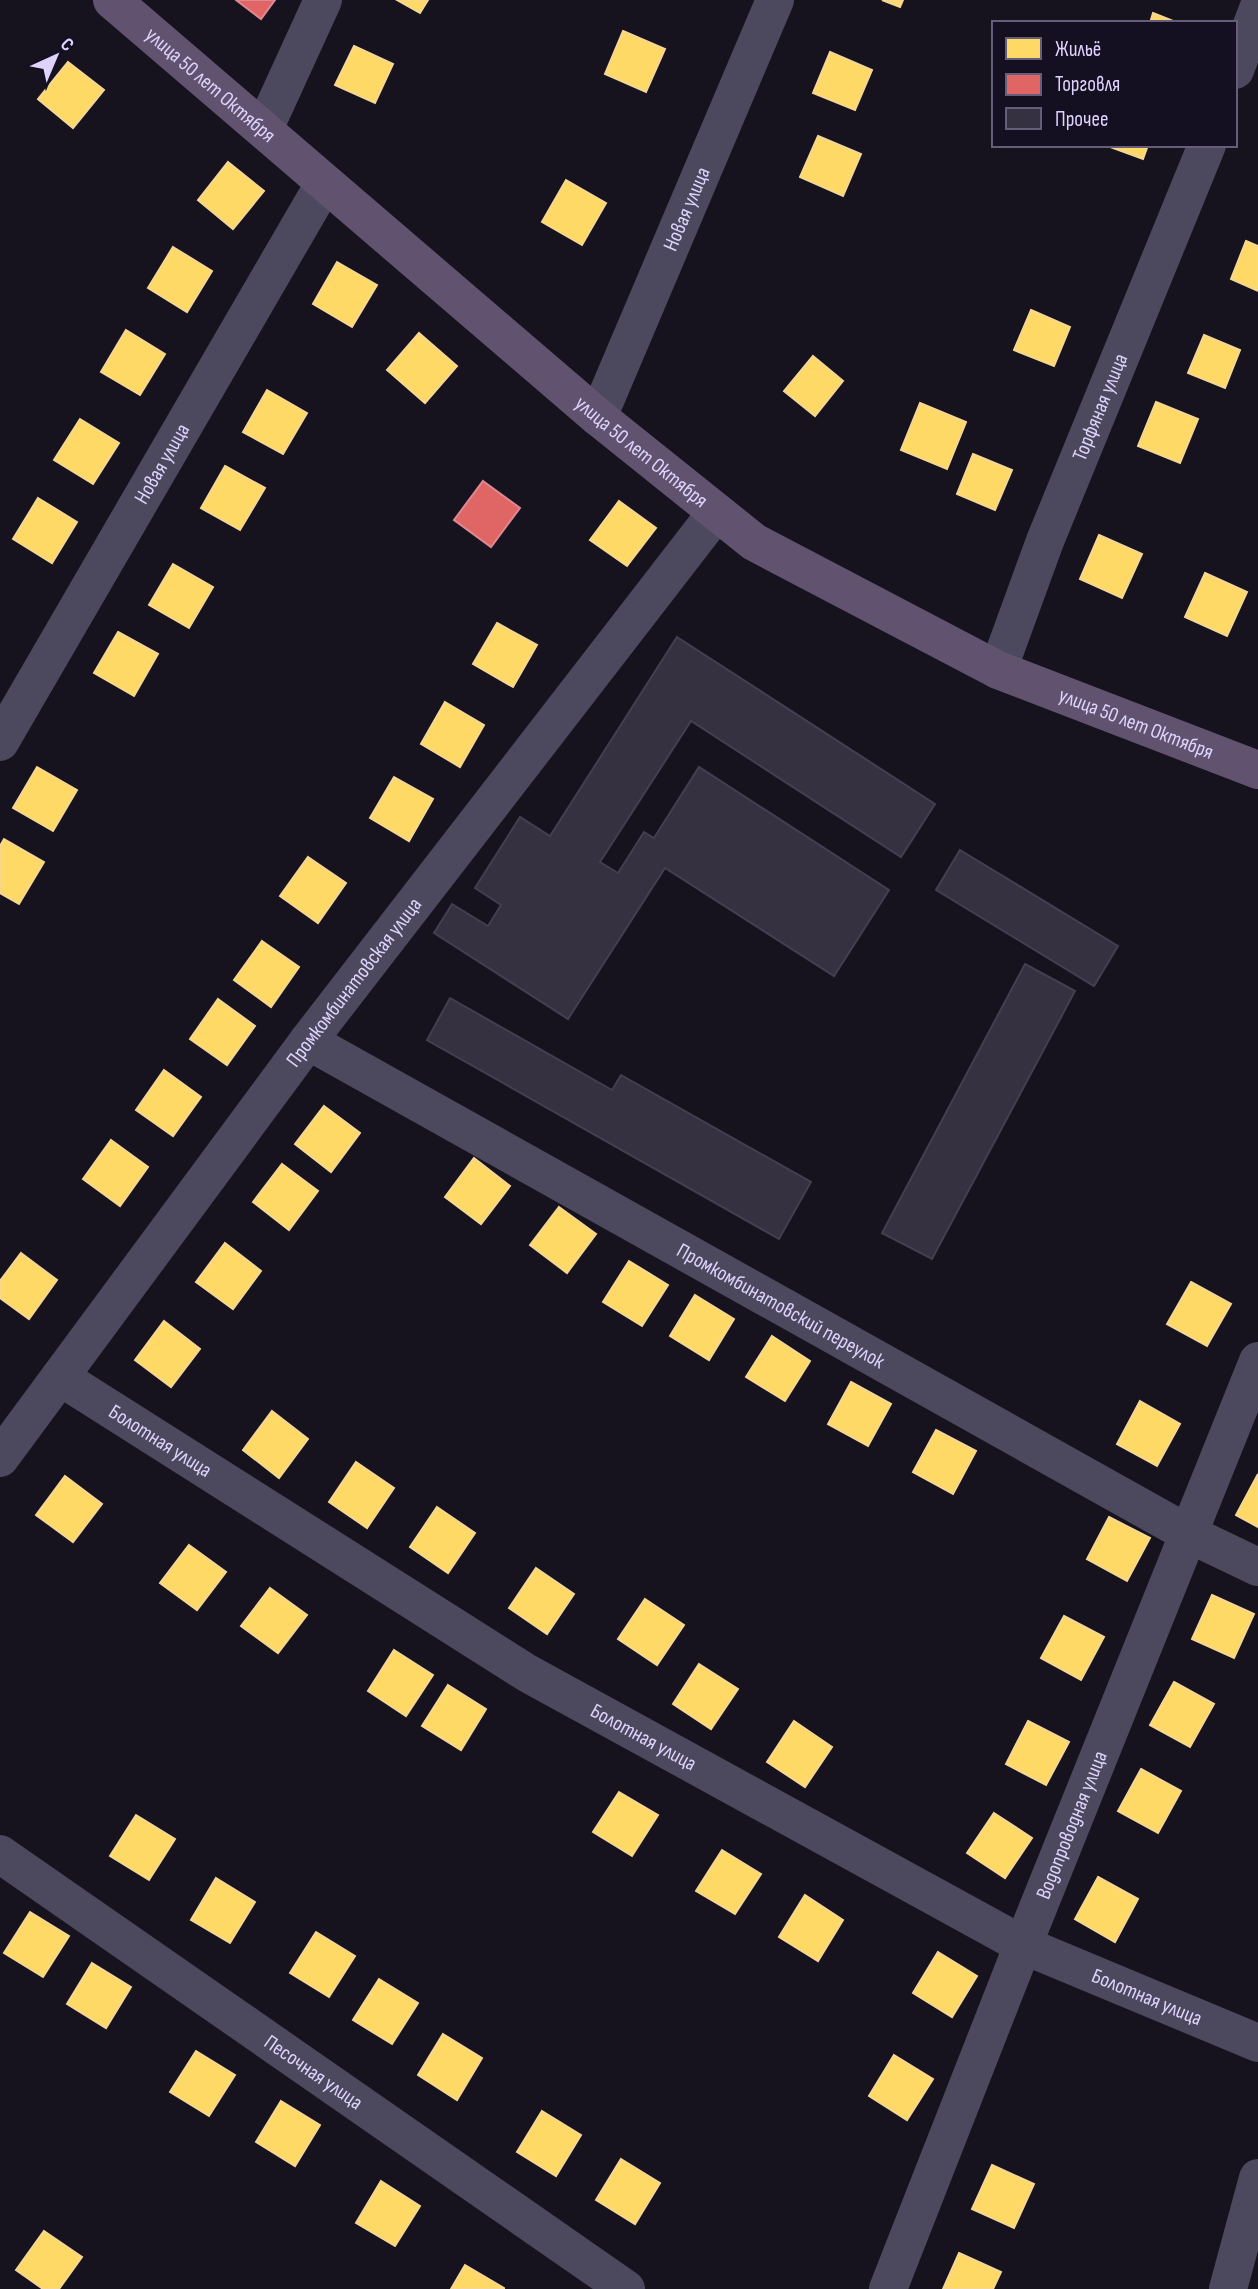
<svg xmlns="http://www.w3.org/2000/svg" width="1258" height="2289" font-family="'Sofia Sans Condensed',sans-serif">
<rect width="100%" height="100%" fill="#16131e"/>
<path fill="#ffd966" stroke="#f5d793" stroke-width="2" d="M397 0H428L420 13Z
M882 0H903L900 7Z
M1153 13 1178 23H1150Z
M623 31 665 49 646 92 605 74Z
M354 46 393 64 375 103 335 85Z
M830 52 872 70 855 110 813 93Z
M68 62 104 90 73 128 38 99Z
M818 136 861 154 843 196 800 177Z
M1105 145H1148L1143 159Z
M228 162 264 191 233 229 198 200Z
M566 180 606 203 582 245 542 222Z
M1246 241 1258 246V291L1231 279Z
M173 247 212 271 187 312 148 288Z
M337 262 377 285 352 327 313 304Z
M1031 310 1070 327 1054 366 1014 350Z
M126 330 165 354 140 395 101 372Z
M419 333 457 366 425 403 387 370Z
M1204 335 1240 350 1225 388 1188 373Z
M813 356 843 381 815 416 784 391Z
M267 390 307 413 283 454 243 432Z
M1156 402 1198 419 1180 463 1138 446Z
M920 403 966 422 947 469 901 450Z
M80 419 119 443 93 484 54 460Z
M973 454 1012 470 995 510 957 494Z
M225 466 265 488 240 530 201 508Z
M38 498 77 522 52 563 13 539Z
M619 501 656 528 627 566 590 540Z
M1099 535 1142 554 1122 598 1080 579Z
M173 564 213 587 189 628 149 605Z
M1205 573 1247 592 1227 636 1185 617Z
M497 623 537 645 513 687 473 664Z
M118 632 158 654 134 696 94 673Z
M445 702 484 725 460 767 421 744Z
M37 767 77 790 53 831 13 808Z
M394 777 433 799 409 841 370 818Z
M4 839 44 862 19 904 0 893V846Z
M308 857 346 883 318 923 280 896Z
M262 941 299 967 271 1007 234 980Z
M218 999 255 1026 227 1065 190 1039Z
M164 1070 201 1097 173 1136 136 1110Z
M324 1106 360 1133 331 1172 295 1144Z
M111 1140 148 1167 120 1206 83 1179Z
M474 1158 510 1186 481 1224 445 1197Z
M282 1164 318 1191 289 1230 253 1202Z
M559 1207 596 1234 567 1273 530 1245Z
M225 1243 261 1271 233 1309 196 1282Z
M21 1253 57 1280 29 1319 0 1298V1281Z
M629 1261 668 1285 642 1326 603 1302Z
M1191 1282 1231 1304 1207 1346 1167 1324Z
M695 1295 734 1319 709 1360 670 1336Z
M164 1321 200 1349 171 1387 135 1360Z
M772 1336 810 1361 785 1401 746 1377Z
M851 1382 891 1404 868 1446 828 1424Z
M1140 1401 1180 1424 1157 1466 1117 1444Z
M272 1411 308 1439 279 1478 243 1450Z
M936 1430 976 1451 953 1494 913 1472Z
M356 1462 394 1488 367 1528 329 1502Z
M1258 1474V1527L1236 1515Z
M65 1476 102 1504 73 1542 36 1515Z
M437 1507 475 1533 448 1573 410 1547Z
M1109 1517 1150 1538 1127 1581 1087 1559Z
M189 1545 226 1572 197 1610 160 1583Z
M536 1568 574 1594 547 1634 509 1608Z
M270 1588 307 1615 278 1653 241 1626Z
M1212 1595 1254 1614 1234 1658 1192 1639Z
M645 1599 684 1625 657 1665 618 1639Z
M1064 1616 1104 1637 1081 1680 1041 1658Z
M394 1650 433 1675 406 1716 368 1691Z
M699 1664 738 1689 711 1729 673 1704Z
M1174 1682 1214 1704 1190 1747 1150 1725Z
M448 1685 486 1709 461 1750 422 1726Z
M794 1721 832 1747 805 1787 767 1762Z
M1028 1721 1069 1742 1046 1785 1006 1764Z
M1141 1769 1181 1791 1158 1833 1118 1811Z
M619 1792 658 1815 632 1856 593 1832Z
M994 1813 1032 1838 1005 1878 967 1853Z
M136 1815 175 1839 149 1880 110 1856Z
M722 1850 761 1874 735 1914 696 1891Z
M1098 1877 1138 1899 1115 1942 1075 1919Z
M216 1878 255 1902 230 1943 191 1920Z
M805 1895 843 1920 818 1961 779 1937Z
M30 1912 69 1936 43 1977 4 1953Z
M316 1932 355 1956 329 1997 290 1973Z
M938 1952 977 1976 952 2017 913 1993Z
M92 1963 131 1987 106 2028 67 2004Z
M379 1979 418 2003 392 2044 353 2020Z
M443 2034 482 2058 457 2100 418 2075Z
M196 2051 235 2075 209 2116 170 2092Z
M894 2055 933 2079 907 2120 869 2096Z
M281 2101 320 2125 295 2166 256 2142Z
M542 2111 581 2135 556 2176 517 2152Z
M621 2159 660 2183 635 2224 596 2200Z
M992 2165 1034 2184 1014 2228 972 2209Z
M381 2181 420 2206 395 2246 356 2223Z
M44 2231 82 2257 59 2289H43L16 2270Z
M959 2253 1001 2272 993 2289H943Z
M465 2265 504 2288V2289H451Z"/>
<path fill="#e06666" stroke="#df8793" stroke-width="2" d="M236 0H275L261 19Z
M483 481 520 508 491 547 454 520Z"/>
<path fill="#363140" stroke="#443e51" stroke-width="2" d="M677 637 935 804 901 857 691 721 600 862 618 873 644 832 654 838 699 767 889 890 834 976 665 868 568 1019 434 933 452 904 488 926 501 905 475 888 520 817 550 836Z
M960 850 1118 946 1094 986 936 890Z
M1025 964 1075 991 932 1259 882 1233Z
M450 998 612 1090 621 1075 811 1182 779 1239 427 1040Z"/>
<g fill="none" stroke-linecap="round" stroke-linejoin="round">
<g stroke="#4c495e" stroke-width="38">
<path d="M1235 70 1258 9"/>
<path d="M264 129 323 0"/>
<path id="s1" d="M598 417 775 0"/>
<path id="s2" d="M998 670 1045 541 1207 145"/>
<path id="s3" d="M0 742 324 184"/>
<path id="s4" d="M308 1041 1189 1534 1258 1567"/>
<path id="s5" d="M60 1377 527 1673 1023 1945 1258 2043"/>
<path id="s6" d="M0 1458 308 1041 716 513"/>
<path id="s7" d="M0 1854 626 2289"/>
<path id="s8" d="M888 2289 1023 1945 1258 1361"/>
<path d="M1228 2289 1258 2178"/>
</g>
<path stroke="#61536f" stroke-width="38" id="s9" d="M112 0 598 417 754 542 998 670 1258 770"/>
</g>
<g text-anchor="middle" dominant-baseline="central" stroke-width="7" stroke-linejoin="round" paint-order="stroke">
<g font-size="21" fill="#ddd3fc" stroke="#150f22">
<text stroke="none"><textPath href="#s9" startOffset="130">улица 50 лет Октября</textPath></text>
<text stroke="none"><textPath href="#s1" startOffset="226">Новая улица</textPath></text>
<text stroke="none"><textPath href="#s2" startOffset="282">Торфяная улица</textPath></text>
<text stroke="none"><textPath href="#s9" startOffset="696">улица 50 лет Октября</textPath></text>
<text stroke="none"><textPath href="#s3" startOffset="322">Новая улица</textPath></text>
<text stroke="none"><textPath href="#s9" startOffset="1264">улица 50 лет Октября</textPath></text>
<text stroke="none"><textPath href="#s6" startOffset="593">Промкомбинатовская улица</textPath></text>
<text stroke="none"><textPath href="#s4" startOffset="542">Промкомбинатовский переулок</textPath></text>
<text stroke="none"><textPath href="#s5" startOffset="119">Болотная улица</textPath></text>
<text stroke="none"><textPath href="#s5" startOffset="686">Болотная улица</textPath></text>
<text stroke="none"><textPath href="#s8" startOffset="499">Водопроводная улица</textPath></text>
<text stroke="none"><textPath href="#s5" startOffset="1253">Болотная улица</textPath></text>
<text stroke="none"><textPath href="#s7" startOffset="382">Песочная улица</textPath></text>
</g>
</g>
<rect x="992" y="21" width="245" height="126" fill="#150f22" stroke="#655d79" stroke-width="2"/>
<rect x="1006" y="38" width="35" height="21" fill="#ffd966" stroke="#655d79" stroke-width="2"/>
<text x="1055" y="56" font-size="21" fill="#ddd3fc">Жильё</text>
<rect x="1006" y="74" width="35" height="21" fill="#e06666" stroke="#655d79" stroke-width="2"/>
<text x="1055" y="91" font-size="21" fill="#ddd3fc">Торговля</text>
<rect x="1006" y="108" width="35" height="21" fill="#363140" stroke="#655d79" stroke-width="2"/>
<text x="1055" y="126" font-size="21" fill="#ddd3fc">Прочее</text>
<g transform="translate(56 56) rotate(44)" stroke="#150f22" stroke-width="5" paint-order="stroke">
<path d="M0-5L12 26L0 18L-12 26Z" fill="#ddd3fc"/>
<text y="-10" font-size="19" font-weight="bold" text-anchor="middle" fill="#ddd3fc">С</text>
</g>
</svg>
